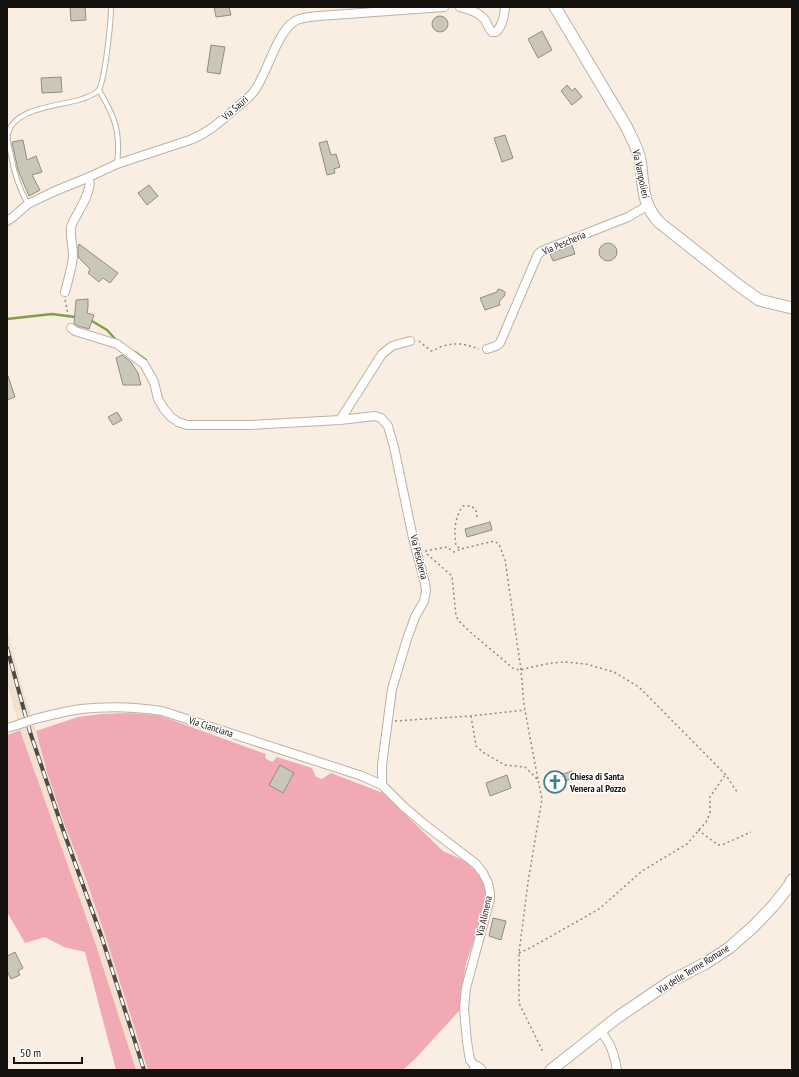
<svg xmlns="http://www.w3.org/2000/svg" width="799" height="1077" font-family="'PT Sans Narrow',sans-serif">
<rect width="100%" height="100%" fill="#faeee2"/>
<path fill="#f2e1cf" d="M7 628 21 683 36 731 47 772 65 826 85 876 105 935 148 1070H136L95 942 20 730 7 683Z"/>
<path fill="#f1aab3" d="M128 713 158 715 266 754 265 758 272 762 277 757 312 768 316 777 322 779 331 773 383 793 443 851 463 860 477 872 483 880 486 888V897L480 923 466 963 459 1011 416 1058 403 1070H148L105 935 85 876 65 826 47 772 36 731 78 717 101 714Z
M20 730 95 942 136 1070H116L85 952 64 947 45 937 25 943 7 912V735Z"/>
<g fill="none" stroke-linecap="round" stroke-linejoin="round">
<path stroke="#7fa045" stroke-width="2.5" d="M7 319 52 314 75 317
M92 321 107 330 117 341
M135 352 146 360"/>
</g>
<path fill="#cac7b9" stroke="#918e80" d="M70 7H85L86 20 71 21Z
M214 7H229L231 15 216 17Z
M432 24a8 8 0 1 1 16 0a8 8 0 1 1-16 0Z
M542 31 552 50 538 58 528 39Z
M211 45 225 47 220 74 207 72Z
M61 77 62 92 42 93 41 78Z
M567 85 572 91 575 88 582 97 572 105 561 91Z
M505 135 513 158 502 162 494 138Z
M23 140 27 160 36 156 42 172 32 175 40 190 29 196 18 170 12 142Z
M327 141 331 155 336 154 340 167 334 169 335 173 327 175 319 143Z
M149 185 158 196 147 205 138 193Z
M599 252a9 9 0 1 1 18 0a9 9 0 1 1-18 0Z
M79 244 118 273 110 283 103 278 99 282 88 273 90 269 78 257V248Z
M572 245 575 254 553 261 550 254Z
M498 289 502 290 505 292V295L499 302 500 305 485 310 480 298 497 292Z
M88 299V307L87 313 94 315 89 329 78 326 74 324 76 300Z
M122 355 131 362 138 373 141 385H123L116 358Z
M7 376H8L15 397 7 400Z
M117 412 122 420 113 425 108 417Z
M490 522 492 530 467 537 465 529Z
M280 765 294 773 283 793 269 785Z
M572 771 574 778 550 786 547 779Z
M507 775 511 788 490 796 486 783Z
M493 918 506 921 501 940 489 936Z
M15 952 23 968 18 971 20 975 11 979 7 971V956Z"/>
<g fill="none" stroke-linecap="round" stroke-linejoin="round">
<g stroke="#bbb1a5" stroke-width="6">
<path id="lane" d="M99 90C115 117 121 132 117 164
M28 204C19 189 14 172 11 155 9 148 7 141 8 134 14 107 61 106 82 99 87 97 94 95 98 91 105 83 111 20 111 7"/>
</g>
<g stroke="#bbb1a5" stroke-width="10">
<path id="street" d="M460 7C469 9 479 12 485 20 487 23 488 28 492 32H496C503 25 504 16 505 7
M7 221 13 217 28 204 55 191 87 178 117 164 190 140C208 133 221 121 235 109 242 103 250 97 255 90 268 71 277 32 295 21 302 17 311 17 319 16L444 7
M65 292C68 280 72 268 73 256 73 246 70 237 71 228 72 222 76 217 79 211 84 202 89 193 90 183L87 178
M71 328 75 331 117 344 144 364 154 382 158 399 164 409 171 417 178 422 187 425H250L340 420 375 416 381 418 388 426 394 447 413 538 425 583 426 591 424 601 415 617 407 639 392 689 382 765V785
M487 349 496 346 500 343 538 254 542 251 628 217 647 206
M340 420 382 354 392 346 410 341
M35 719C51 715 66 711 81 709 108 706 136 707 162 711L362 776 382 785 403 806 424 824 476 864 483 873 488 883 490 892V899L466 988 464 1008 467 1042 470 1060 476 1067
M7 728 17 725
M600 1030C611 1044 614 1053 617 1070"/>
</g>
<g stroke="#bbb1a5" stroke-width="13">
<path id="secondary" d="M555 7 626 126C631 137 638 148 640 160 644 185 641 204 660 223L737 284 759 300 792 308
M475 1070 476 1067 480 1070
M551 1070 618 1017 671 981 706 963 729 948 753 927 774 905 789 886 792 880"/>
</g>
<path stroke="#918a81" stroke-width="1.5" stroke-dasharray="2 3" stroke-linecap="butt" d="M65 300 69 319
M419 341 431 351C436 350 439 347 443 346 458 342 465 344 479 349
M477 517 476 510 471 506H463C454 518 454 532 456 546L461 549 494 541 499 544 505 560 521 670 524 705 538 780
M425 551 447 547 454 552 461 549
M427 554 452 576 456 616 459 621 469 631 514 669 521 670 532 667 552 663 566 662 586 664 614 672 639 687 726 775 737 792
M471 716 476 746 484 753 505 765 525 767 538 780 542 799 528 882 519 953V1003L543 1052
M395 721 471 716 525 710
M698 830 718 845 724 844 751 832
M519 953 532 947 599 909 642 871 687 844 706 822 710 813V797L725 775"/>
<use href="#lane" stroke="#fff" stroke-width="4"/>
<use href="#street" stroke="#fff" stroke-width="8"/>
<use href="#secondary" stroke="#fff" stroke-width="11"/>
<g stroke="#504b45" stroke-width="4">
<path id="rail" d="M7 648 30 732 62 827 102 938 144 1070"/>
</g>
<use href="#rail" stroke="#fff" stroke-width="2.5" stroke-dasharray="8" stroke-linecap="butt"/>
<g stroke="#bbb1a5" stroke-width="10" stroke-linecap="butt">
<path id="street-bridge" d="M17 725 35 719"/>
</g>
<use href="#street-bridge" stroke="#fff" stroke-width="8"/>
</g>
<defs>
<g id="church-ring" transform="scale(1.15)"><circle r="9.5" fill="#fff" stroke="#3e8391" stroke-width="1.5"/><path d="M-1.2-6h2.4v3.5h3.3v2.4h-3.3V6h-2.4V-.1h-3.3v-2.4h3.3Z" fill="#3e8391"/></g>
</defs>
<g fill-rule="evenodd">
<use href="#church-ring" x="555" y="782"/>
</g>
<g text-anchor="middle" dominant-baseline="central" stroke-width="3" stroke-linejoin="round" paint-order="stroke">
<g font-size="10" fill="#16130f" stroke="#fff">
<text transform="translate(235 108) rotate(-41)">Via Sauri</text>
<text transform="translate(641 174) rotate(78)">Via Vampolieri</text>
<text transform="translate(564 243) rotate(-23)">Via Pescheria</text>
<text transform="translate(419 557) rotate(76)">Via Pescheria</text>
<text transform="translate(211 727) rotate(18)">Via Cianciana</text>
<text transform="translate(484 916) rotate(-77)">Via Alimena</text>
<text transform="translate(693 969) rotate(-32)">Via delle Terme Romane</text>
</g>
<g font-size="10" font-weight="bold" fill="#16130f" stroke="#fff" text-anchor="start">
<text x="570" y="776">Chiesa di Santa<tspan x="570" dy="12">Venera al Pozzo</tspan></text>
</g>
</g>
<rect width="799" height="1077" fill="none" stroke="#16130f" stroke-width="16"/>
<path d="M14 1057v6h68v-6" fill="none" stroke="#16130f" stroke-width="2"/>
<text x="20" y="1057" font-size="12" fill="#16130f" stroke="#ffffff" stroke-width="3" paint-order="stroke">50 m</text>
</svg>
